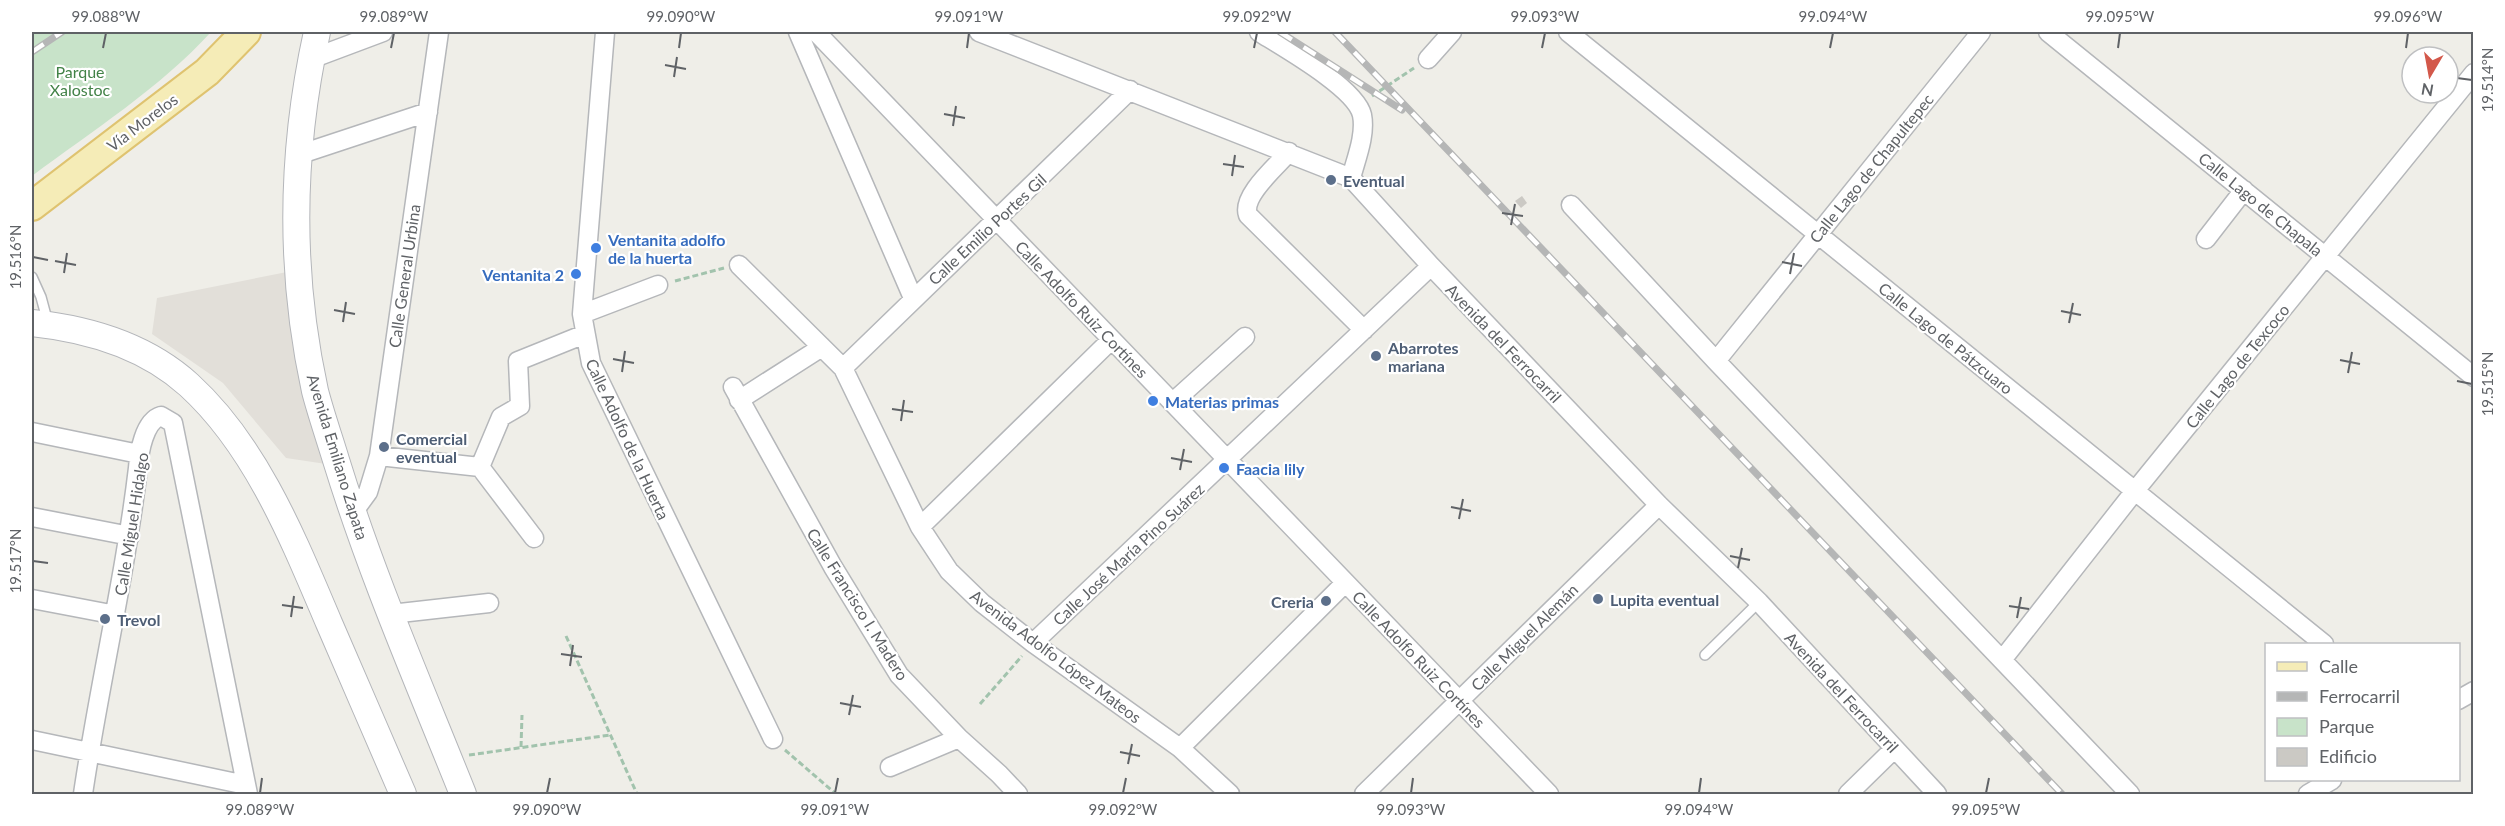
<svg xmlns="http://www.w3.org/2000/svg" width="2505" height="826" font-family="Lato,sans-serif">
<rect width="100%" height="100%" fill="#efeee8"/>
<path fill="#e2dfd9" d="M287 272 326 464 286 458 223 383 152 334 157 298Z"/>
<path fill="#c8e3c9" d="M32 32H211C160 88 92 131 32 176Z"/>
<path fill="#cbc9c4" d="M1522 196 1527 203 1521 208 1515 201Z"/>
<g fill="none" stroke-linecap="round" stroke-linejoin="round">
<g stroke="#b5b7ba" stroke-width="12">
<path id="lane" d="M32 277 41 297 48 323
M1705 655 1759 602"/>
</g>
<g stroke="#b5b7ba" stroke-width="21">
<path id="street" d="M605 32 582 314 591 363 773 739
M798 32 913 298
M816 32 1549 794
M979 32 1351 178 1431 266 1659 505 1759 602 1937 794
M1259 32C1283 47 1356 88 1362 115 1366 135 1356 159 1351 178
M1568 32 2324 644
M2048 32 2474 377
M311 59 383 32
M1428 59 1452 32
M1289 152C1277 166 1241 196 1248 215L1364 330
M298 155 428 112
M1571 205 1716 361 2130 794
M2206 239 2244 190
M739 265 843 368 920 527 949 571 982 603 1033 643 1180 748 1230 794
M582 314 658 285
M1716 361 1981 32
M843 368 1130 90
M733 387 833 567 899 675 959 738 999 774 1018 794
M739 400 822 347
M1173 402 1245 337
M32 432 139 454
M379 456 480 467
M480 467 501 417 520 406 518 361 585 334
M480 467 534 538
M352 514 368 492 379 456 439 32
M32 517 130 536
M920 527 1111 340
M32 599 116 615
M391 614 489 603
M1033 643 1431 266
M2002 660 2134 492 2474 73
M2458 700 2474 691
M32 740 246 785
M1180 748 1345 583
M890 767 959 738
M83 794C99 685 125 578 138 468 139 453 144 421 161 416L173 423 248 794
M1364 794 1659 505
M1848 794 1894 749
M2308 794 2332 780"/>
</g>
<g stroke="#b4b6ba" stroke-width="28">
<path id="secondary" d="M317 32C291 150 289 272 315 391 321 414 329 437 336 460 371 574 419 684 463 794
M32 323C89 329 146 346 189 385 257 447 294 541 329 623 354 680 378 737 403 794"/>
</g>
<g stroke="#dfc370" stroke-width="32">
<path id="primary" d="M32 206 207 72 246 32"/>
</g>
<path stroke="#a2c3ad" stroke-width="3" stroke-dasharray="6 3" stroke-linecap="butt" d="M1372 96 1414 68
M675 281 724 268
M566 636 637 794
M980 704 1022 656
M521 747 522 715
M785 750 836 794
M469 755 610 735"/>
<use href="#lane" stroke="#fff" stroke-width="9"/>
<use href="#street" stroke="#fff" stroke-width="18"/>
<use href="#secondary" stroke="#fff" stroke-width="26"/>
<use href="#primary" stroke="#f5ecb7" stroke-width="28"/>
<g stroke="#b5b6b6" stroke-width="7">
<path id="rail" d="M1280 32 1402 110
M1335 32 2062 794
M32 52 62 32"/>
</g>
<use href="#rail" stroke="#fff" stroke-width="4.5" stroke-dasharray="14" stroke-linecap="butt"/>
</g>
<path fill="none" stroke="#5f6266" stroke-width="2" d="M103 48 106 33M391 48 394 33M679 48 681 33M967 48 969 33M1254 48 1257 33M1542 48 1545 33M1830 48 1833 33M2118 48 2120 33M2406 48 2408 33M665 65 686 69M674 77 677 57M2457 78 2472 80M944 114 965 118M953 126 956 106M1223 164 1244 167M1232 176 1235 155M1502 213 1523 216M1511 225 1515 204M33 257 48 260M55 261 76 265M1782 262 1802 266M64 273 67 253M1790 274 1794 253M334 310 355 314M2061 311 2081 315M343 322 346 302M2069 323 2073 303M613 359 634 363M2340 360 2360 364M622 372 625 351M2348 373 2352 352M2457 381 2472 384M892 409 913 412M901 421 904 400M1171 458 1192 462M1180 470 1184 449M1451 507 1471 511M1459 519 1463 499M1730 556 1750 560M33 561 48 563M1738 568 1742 548M282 605 303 608M2009 606 2029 609M291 617 294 596M2017 618 2021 597M561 654 582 657M570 666 573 645M840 703 861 707M849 715 853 695M1120 752 1140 756M1128 764 1132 744M260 793 262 778M547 793 550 778M835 793 838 778M1123 793 1126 778M1411 793 1413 778M1699 793 1701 778M1986 793 1989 778"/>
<g fill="#5c6f8a" stroke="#fff" stroke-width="2">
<circle cx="1331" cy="180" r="6"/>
<circle cx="1376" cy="356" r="6"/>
<circle cx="384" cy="447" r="6"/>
<circle cx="1598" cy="599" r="6"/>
<circle cx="1326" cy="601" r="6"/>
<circle cx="105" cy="619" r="6"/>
</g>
<g fill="#3f7fe0" stroke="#fff" stroke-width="2">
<circle cx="596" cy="248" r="6"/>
<circle cx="576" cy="274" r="6"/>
<circle cx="1153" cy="401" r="6"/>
<circle cx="1224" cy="468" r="6"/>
</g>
<g text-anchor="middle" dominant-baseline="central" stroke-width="4.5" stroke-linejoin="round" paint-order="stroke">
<g font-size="16" fill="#428247" stroke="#fff">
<text x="80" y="71">Parque<tspan x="80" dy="18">Xalostoc</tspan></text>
</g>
<g font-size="16" fill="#5f6266" stroke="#fff">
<text transform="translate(142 122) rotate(-37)">Vía Morelos</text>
<text transform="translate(1871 168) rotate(-51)">Calle Lago de Chapultepec</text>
<text transform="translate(2261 204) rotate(39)">Calle Lago de Chapala</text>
<text transform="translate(987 229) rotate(-43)">Calle Emilio Portes Gil</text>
<text transform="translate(404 276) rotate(-82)">Calle General Urbina</text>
<text transform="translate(1082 309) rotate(46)">Calle Adolfo Ruiz Cortínes</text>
<text transform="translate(1946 338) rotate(39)">Calle Lago de Pátzcuaro</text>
<text transform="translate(1504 343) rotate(46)">Avenida del Ferrocarril</text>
<text transform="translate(2237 366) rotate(-51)">Calle Lago de Texcoco</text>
<text transform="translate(628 439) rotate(65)">Calle Adolfo de la Huerta</text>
<text transform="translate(338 457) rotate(73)">Avenida Emiliano Zapata</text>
<text transform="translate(131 524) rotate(-81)">Calle Miguel Hidalgo</text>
<text transform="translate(1128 554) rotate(-43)">Calle José María Pino Suárez</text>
<text transform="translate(858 604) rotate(58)">Calle Francisco I. Madero</text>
<text transform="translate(1524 637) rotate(-45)">Calle Miguel Alemán</text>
<text transform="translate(1056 656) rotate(37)">Avenida Adolfo López Mateos</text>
<text transform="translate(1419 659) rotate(46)">Calle Adolfo Ruiz Cortínes</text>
<text transform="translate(1842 692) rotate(47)">Avenida del Ferrocarril</text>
</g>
<g font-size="16" font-weight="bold" fill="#4e5e75" stroke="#fff" text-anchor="start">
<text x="1343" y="180">Eventual</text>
<text x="1388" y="347">Abarrotes<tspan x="1388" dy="18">mariana</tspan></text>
<text x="396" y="438">Comercial<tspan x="396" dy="18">eventual</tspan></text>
<text x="1610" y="599">Lupita eventual</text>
<text x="1314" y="601" text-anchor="end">Creria</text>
<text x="117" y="619">Trevol</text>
</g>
<g font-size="16" font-weight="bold" fill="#366cbe" stroke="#fff" text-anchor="start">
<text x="608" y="239">Ventanita adolfo<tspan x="608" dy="18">de la huerta</tspan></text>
<text x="564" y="274" text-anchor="end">Ventanita 2</text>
<text x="1165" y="401">Materias primas</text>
<text x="1236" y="468">Faacia lily</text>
</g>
</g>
<rect width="2505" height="826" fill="none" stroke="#ffffff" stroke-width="66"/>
<rect x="2265" y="643" width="195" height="138" fill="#ffffff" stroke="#bfc0c2" stroke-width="1.5"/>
<rect x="2277" y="662" width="30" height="9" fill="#f5ecb7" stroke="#bfc0c2" stroke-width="1.5"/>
<text x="2319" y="673" font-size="18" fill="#5f6266">Calle</text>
<rect x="2277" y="692" width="30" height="9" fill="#b5b6b6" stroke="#bfc0c2" stroke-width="1.5"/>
<text x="2319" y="703" font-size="18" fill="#5f6266">Ferrocarril</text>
<rect x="2277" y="718" width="30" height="18" fill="#c8e3c9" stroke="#bfc0c2" stroke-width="1.5"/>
<text x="2319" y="733" font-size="18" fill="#5f6266">Parque</text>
<rect x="2277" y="748" width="30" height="18" fill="#cbc9c4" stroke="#bfc0c2" stroke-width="1.5"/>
<text x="2319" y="763" font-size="18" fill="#5f6266">Edificio</text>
<g transform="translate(2430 75) rotate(190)"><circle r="28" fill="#ffffff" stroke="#bfc0c2" stroke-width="1.5"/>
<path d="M0-4.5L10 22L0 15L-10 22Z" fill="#d3584a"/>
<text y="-9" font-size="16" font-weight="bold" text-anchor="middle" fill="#5f6266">N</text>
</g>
<rect x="33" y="33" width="2439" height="760" fill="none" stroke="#5f6266" stroke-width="2"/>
<g font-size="15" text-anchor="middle" fill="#5f6266">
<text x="106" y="22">99.088°W</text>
<text x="394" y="22">99.089°W</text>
<text x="681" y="22">99.090°W</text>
<text x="969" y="22">99.091°W</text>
<text x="1257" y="22">99.092°W</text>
<text x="1545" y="22">99.093°W</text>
<text x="1833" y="22">99.094°W</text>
<text x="2120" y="22">99.095°W</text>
<text x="2408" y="22">99.096°W</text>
<text transform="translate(2488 80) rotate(-90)" y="5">19.514°N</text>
<text transform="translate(16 257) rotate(-90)" y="5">19.516°N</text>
<text transform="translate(2488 384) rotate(-90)" y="5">19.515°N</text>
<text transform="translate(16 561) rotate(-90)" y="5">19.517°N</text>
<text x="260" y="815">99.089°W</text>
<text x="547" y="815">99.090°W</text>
<text x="835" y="815">99.091°W</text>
<text x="1123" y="815">99.092°W</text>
<text x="1411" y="815">99.093°W</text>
<text x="1699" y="815">99.094°W</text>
<text x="1986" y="815">99.095°W</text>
</g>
</svg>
